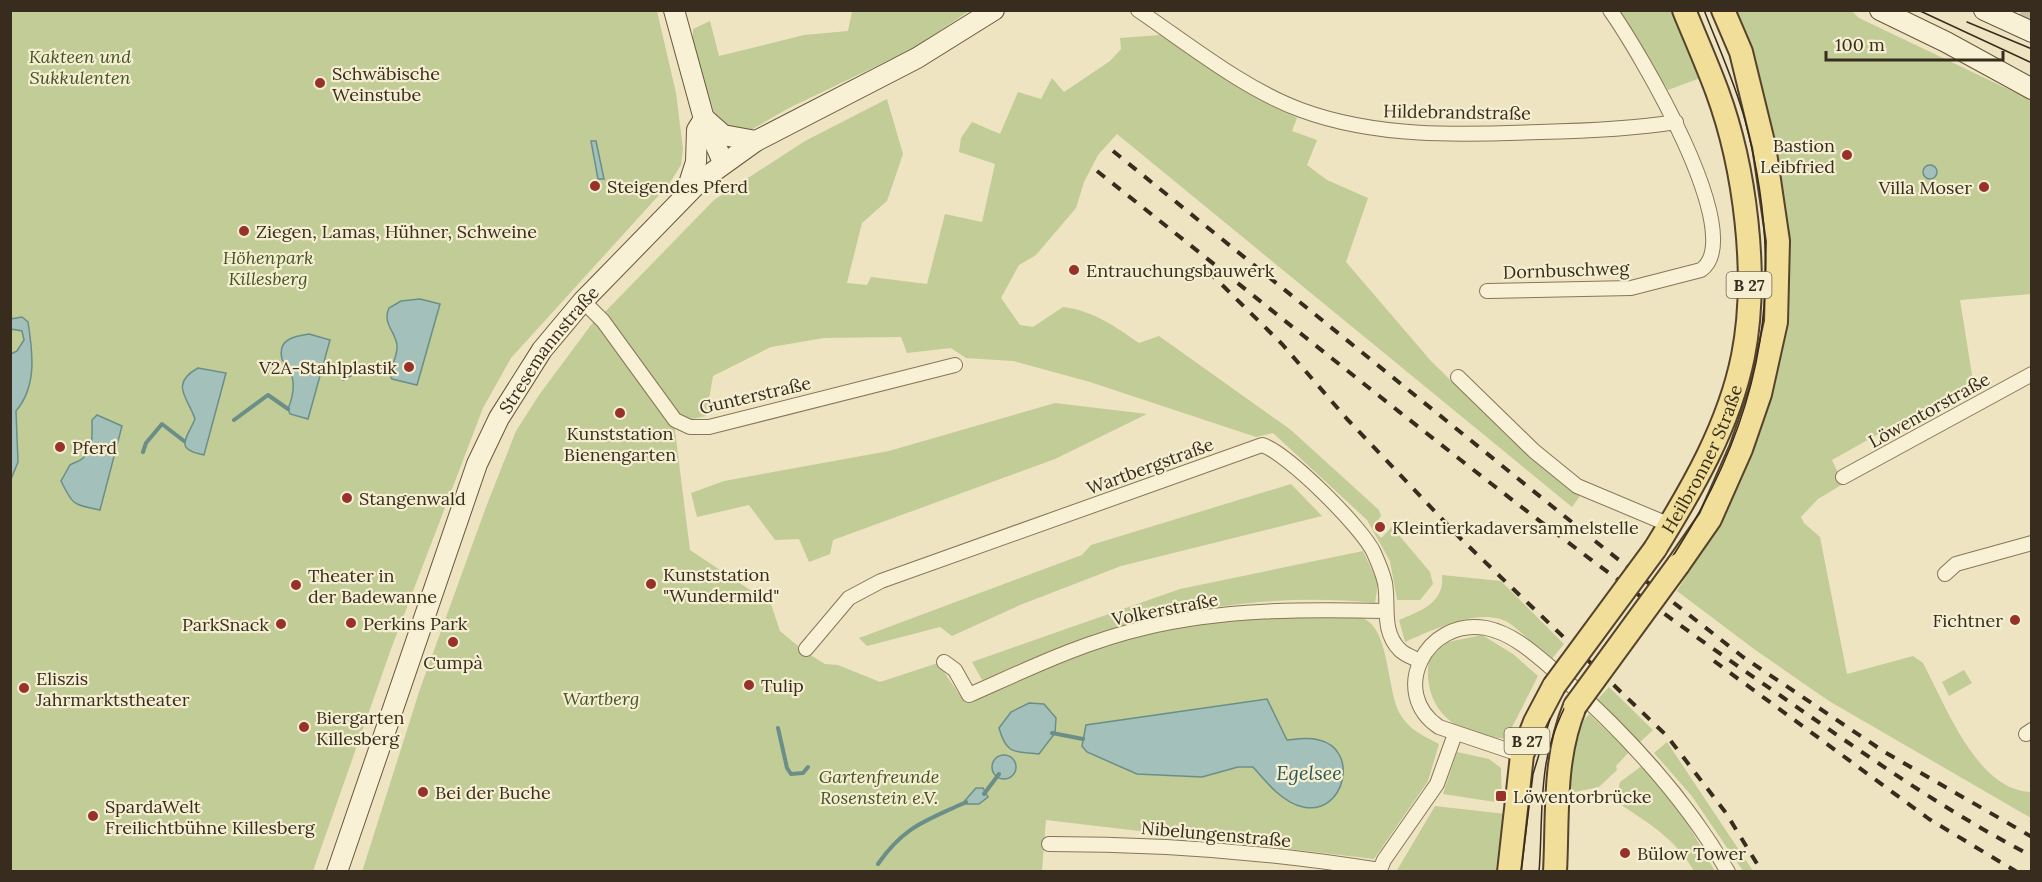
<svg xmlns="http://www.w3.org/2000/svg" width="2042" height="882" font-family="Lora,serif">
<rect width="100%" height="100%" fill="#eee4c2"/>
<path fill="#c1cc96" d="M11 11H657L676 93 683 149 681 165 669 184 511 358 483 408 391 649 313 871H11Z
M852 11H969L916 47 789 108 744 134 719 127 693 49V29L710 21 719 56 804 35 848 31Z
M1619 11H1677L1703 77 1668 90Z
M1736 11H1852L1859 18 2031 100V294L1960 300 1973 381 1832 460 1843 484 1818 499 1801 517 1804 523 1820 537 1847 674 1913 656 1923 663C1945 704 1977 791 2031 792V818L1829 701 1754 649 1677 591 1725 513 1750 452 1785 324 1789 283 1788 237 1754 62Z
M1160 35 1297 118 1292 131 1317 140 1307 165 1327 180 1368 198 1346 262 1431 361 1508 437 1580 496 1572 507 1117 134 1098 155 1084 182 1076 208 1036 255 1019 265 1001 298 1020 325 1033 327 1063 307C1092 310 1116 327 1139 343L1159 336 1291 430 1379 510 1381 516 1372 528 1381 538 1392 527 1430 572 1433 584 1420 600H1397L1390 561 1367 520 1273 433 1256 437 1090 382 1013 361 966 358 951 348 907 353 901 337 824 338 771 347 713 376 706 416 674 423 690 550 771 604 780 631 804 651 825 664 838 665 880 682 938 663 963 700C1047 668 1133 629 1223 620 1249 617 1275 617 1301 616 1317 615 1355 612 1368 621 1389 635 1388 694 1400 714 1409 730 1424 736 1439 744L1428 781 1374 859 1046 820 1042 871 362 872 420 689 486 507 516 431 539 395 597 317 603 314 714 200 805 141 887 99 903 154 887 201 862 223 847 283 867 285 871 277 927 284 945 214 982 222 995 164 959 152 961 138 972 122 1000 134 1018 92 1041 99 1052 78 1064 92 1110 61 1121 49 1120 38Z
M1055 403 1147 414 1055 459 833 540 830 554 809 562 799 539 775 540 749 505 697 517 691 493 724 481 889 451Z
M1291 484 1322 516 1121 566 1020 605 952 636 940 627 867 646 859 638 1082 555 1091 545Z
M1363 551 1378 583 1375 603C1282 593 1176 607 1088 638 1052 650 1017 666 982 680L972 662 1180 589Z
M1442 575 1501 581 1564 644 1550 661C1538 649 1526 636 1512 625 1484 604 1433 630 1405 642L1399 620C1420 611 1445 603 1442 575Z
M1482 635 1513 654 1538 676 1506 739C1494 737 1479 736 1468 732 1436 717 1424 691 1429 658L1448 642Z
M1964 670 1972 683 1949 696 1942 682Z
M1609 687 1653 730 1639 743 1597 700Z
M1589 714 1629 752 1616 766 1617 770 1599 787 1565 794C1566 765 1569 736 1589 714Z
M1667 742 1753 871H1743L1691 795 1654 753Z
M1457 752 1489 759 1501 768 1502 803 1443 794Z
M1643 765 1680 811 1715 871H1694C1676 839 1646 821 1615 801L1620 782Z
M1435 806 1506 814 1501 871 1396 872Z"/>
<path fill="#a4c0ba" stroke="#6b8e89" stroke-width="1.5" d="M596 141 604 179H598L591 141Z
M1923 172a7 7 0 1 1 14 0a7 7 0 1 1-14 0Z
M420 299 440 304 417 385 392 379 389 374C392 364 398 356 397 345 395 331 382 323 389 308L401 301Z
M22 317 28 322C33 354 37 386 16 411L18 462 11 479V354L17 351 24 340 22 331 11 329V319Z
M309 334 330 340 308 419 290 414 288 409C293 397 296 384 290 371 288 367 284 364 282 359 277 339 295 336 309 334Z
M198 368 226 373 204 455C174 449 186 440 195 419 188 398 169 384 198 368Z
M97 415 122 426 100 510C73 504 73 506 61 481L70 465C74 462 79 462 83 458 94 448 92 434 92 420Z
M1267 699 1287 740C1298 739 1308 737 1319 740 1360 749 1345 816 1303 807 1283 803 1266 782 1253 767H1238L1202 777 1137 774 1087 752 1082 746 1086 725Z
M1029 703 1044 704 1056 718 1055 733 1039 754C1015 751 1007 756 999 728L1011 712Z
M992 767a12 12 0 1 1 24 0a12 12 0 1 1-24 0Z
M976 788H983L988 797 979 804H962Z"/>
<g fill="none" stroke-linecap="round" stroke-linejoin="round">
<path stroke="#6b8e89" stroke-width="4" d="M343 379 365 366 389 372
M234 420 268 395 288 409
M143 452 146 443 162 424 184 441
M778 728 787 768 791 774 803 773 808 767
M1052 733 1083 739
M984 794 999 774
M878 864C904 826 926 821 966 802"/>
<path stroke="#c9bfa1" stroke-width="22" stroke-dasharray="22 11" stroke-linecap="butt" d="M2022 10 2032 16"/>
<g stroke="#877659" stroke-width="16">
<path id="minor" d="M1138 10C1188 44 1244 89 1301 110 1377 138 1460 135 1540 132 1586 131 1631 129 1676 122
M1487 291 1631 288 1701 270C1750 236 1637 48 1610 10
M583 301 603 321 675 420 690 427H709L955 365
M1458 377 1534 451 1577 486 1670 525
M1843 477 2032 374
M1945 574 1956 564 2032 543
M806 649 849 598 881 581 1262 445C1286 452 1363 528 1374 553 1378 562 1383 574 1385 583 1389 606 1381 631 1400 650 1405 655 1414 658 1420 661
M944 662 955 670 969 695C1026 670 1083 642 1144 628 1222 609 1305 609 1385 611
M2026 734 2032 730
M1522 755 1439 727C1388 693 1426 617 1486 628 1516 634 1539 658 1562 677 1626 734 1685 797 1728 872
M1049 844C1159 844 1271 852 1380 870
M1379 872 1384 860 1437 784 1455 734"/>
</g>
<g stroke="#69573c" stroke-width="22">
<g id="secondary">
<path d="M674 10 704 119 723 162"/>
<path d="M1880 10 1946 42 2032 89"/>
<path d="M1984 10 2032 32"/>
<path d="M705 119 723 135 756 141"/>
<path d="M686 193 696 162 697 130 704 119"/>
<path id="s1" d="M337 872 477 464 499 418 542 350 583 301 699 182 756 141 917 58 994 10"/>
</g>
</g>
<g stroke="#55432d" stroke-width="26">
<g id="primary">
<path id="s2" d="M1655 549C1692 489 1729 426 1743 356 1759 275 1745 167 1717 91 1707 64 1695 37 1684 10"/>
<path d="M1678 565 1710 519 1741 449 1760 394 1776 322 1778 241 1764 146 1741 52 1723 10"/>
<path d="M1509 872 1522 755 1535 722 1554 686"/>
<path d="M1555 872C1558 816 1553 759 1575 706"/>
</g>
</g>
<use href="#minor" stroke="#f9f1d5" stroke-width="14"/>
<use href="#secondary" stroke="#f9f1d5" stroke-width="20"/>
<use href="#primary" stroke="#f1de99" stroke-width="22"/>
<path stroke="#372c1d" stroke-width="1.5" d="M1918 10 2032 63
M1967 22 2032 49
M1521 872 1533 774 1550 719
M1539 872C1542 836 1540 800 1546 764 1561 676 1633 621 1678 548 1765 411 1787 277 1745 120 1735 83 1718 46 1704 10"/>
<path stroke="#372c1d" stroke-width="4" stroke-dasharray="10 10" stroke-linecap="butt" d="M1113 151 1605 549 1743 657 1883 751 2032 837
M1097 171C1322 349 1544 534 1781 696 1863 753 1943 810 2032 856
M1208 271 1282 344 1347 419 1461 539 1667 736 1726 813 1762 872
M1714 661 1929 819 2017 872"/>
<g stroke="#55432d" stroke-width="26" stroke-linecap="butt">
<path id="primary-bridge" d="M1554 686 1655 549
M1575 706 1678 565"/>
</g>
<use href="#primary-bridge" stroke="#f1de99" stroke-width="22"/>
</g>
<g fill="#963229" stroke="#f5eed1" stroke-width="2">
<circle cx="320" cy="83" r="6"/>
<circle cx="1847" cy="155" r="6"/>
<circle cx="595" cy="186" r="6"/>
<circle cx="1984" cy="187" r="6"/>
<circle cx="244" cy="231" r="6"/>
<circle cx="1074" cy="270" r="6"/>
<circle cx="409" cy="367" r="6"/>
<circle cx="620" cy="413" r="6"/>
<circle cx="60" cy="447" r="6"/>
<circle cx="347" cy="498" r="6"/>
<circle cx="1380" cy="527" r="6"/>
<circle cx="651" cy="584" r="6"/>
<circle cx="296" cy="585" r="6"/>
<circle cx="2015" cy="620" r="6"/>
<circle cx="351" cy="623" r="6"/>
<circle cx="281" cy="624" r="6"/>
<circle cx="453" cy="642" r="6"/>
<circle cx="749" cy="685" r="6"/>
<circle cx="24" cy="688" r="6"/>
<circle cx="304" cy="727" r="6"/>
<circle cx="423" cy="792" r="6"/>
<rect x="1495" y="790" width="12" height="12" rx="3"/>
<circle cx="93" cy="816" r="6"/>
<circle cx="1625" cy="853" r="6"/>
</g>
<g text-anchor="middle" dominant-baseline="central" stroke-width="4.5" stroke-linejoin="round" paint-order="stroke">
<g fill="#f5eed1" stroke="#706653" stroke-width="1.5">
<rect x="1726.5" y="272" width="45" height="26" rx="4.5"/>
<rect x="1504.5" y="728" width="45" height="26" rx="4.5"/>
</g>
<g font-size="16" font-weight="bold" fill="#372c1d">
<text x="1749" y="285">B 27</text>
<text x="1527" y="741">B 27</text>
</g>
<g font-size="18" font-style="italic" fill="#435424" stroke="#f5eed1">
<text x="80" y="56">Kakteen und<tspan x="80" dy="21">Sukkulenten</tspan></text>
<text x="268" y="257">Höhenpark<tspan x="268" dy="21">Killesberg</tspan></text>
<text x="601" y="698">Wartberg</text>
<text x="879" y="776">Gartenfreunde<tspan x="879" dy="21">Rosenstein e.V.</tspan></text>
</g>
<g font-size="18" fill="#372c1d" stroke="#f5eed1" text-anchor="start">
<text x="332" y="73">Schwäbische<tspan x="332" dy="21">Weinstube</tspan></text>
<text x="1835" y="145" text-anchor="end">Bastion<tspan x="1835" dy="21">Leibfried</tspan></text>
<text x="607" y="186">Steigendes Pferd</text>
<text x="1972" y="187" text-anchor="end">Villa Moser</text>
<text x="256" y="231">Ziegen, Lamas, Hühner, Schweine</text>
<text x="1086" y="270">Entrauchungsbauwerk</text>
<text x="397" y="367" text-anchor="end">V2A-Stahlplastik</text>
<text x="620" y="433" text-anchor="middle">Kunststation<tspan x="620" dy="21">Bienengarten</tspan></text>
<text x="72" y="447">Pferd</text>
<text x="359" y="498">Stangenwald</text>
<text x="1392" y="527">Kleintierkadaversammelstelle</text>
<text x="663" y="574">Kunststation<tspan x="663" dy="21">"Wundermild"</tspan></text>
<text x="308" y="575">Theater in<tspan x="308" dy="21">der Badewanne</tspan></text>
<text x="2003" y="620" text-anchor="end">Fichtner</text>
<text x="363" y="623">Perkins Park</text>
<text x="269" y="624" text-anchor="end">ParkSnack</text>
<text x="453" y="662" text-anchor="middle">Cumpà</text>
<text x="36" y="678">Eliszis<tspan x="36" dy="21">Jahrmarktstheater</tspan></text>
<text x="761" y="685">Tulip</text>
<text x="316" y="717">Biergarten<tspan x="316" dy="21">Killesberg</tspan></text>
<text x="435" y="792">Bei der Buche</text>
<text x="1513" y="796">Löwentorbrücke</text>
<text x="105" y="806">SpardaWelt<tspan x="105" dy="21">Freilichtbühne Killesberg</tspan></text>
<text x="1637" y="853">Bülow Tower</text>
</g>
<g font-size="18" fill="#372c1d" stroke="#f5eed1">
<text transform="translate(1457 112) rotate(1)">Hildebrandstraße</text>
<text transform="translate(1566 270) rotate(-2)">Dornbuschweg</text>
<text stroke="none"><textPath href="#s1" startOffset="567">Stresemannstraße</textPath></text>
<text transform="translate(755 395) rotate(-13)">Gunterstraße</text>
<text transform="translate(1929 410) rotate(-29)">Löwentorstraße</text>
<text stroke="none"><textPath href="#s2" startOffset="102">Heilbronner Straße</textPath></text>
<text transform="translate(1150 466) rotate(-20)">Wartbergstraße</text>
<text transform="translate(1165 609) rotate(-11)">Volkerstraße</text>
<text transform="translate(1216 834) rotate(5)">Nibelungenstraße</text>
</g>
<g font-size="20" font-style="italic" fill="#2c5657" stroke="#f5eed1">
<text x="1309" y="772">Egelsee</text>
</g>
</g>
<rect width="2042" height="882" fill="none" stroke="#372c1d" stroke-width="24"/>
<path d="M1826 51v9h177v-9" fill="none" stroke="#372c1d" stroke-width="3"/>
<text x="1835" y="51" font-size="18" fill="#372c1d" stroke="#f5eed1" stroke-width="4.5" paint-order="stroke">100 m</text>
</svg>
